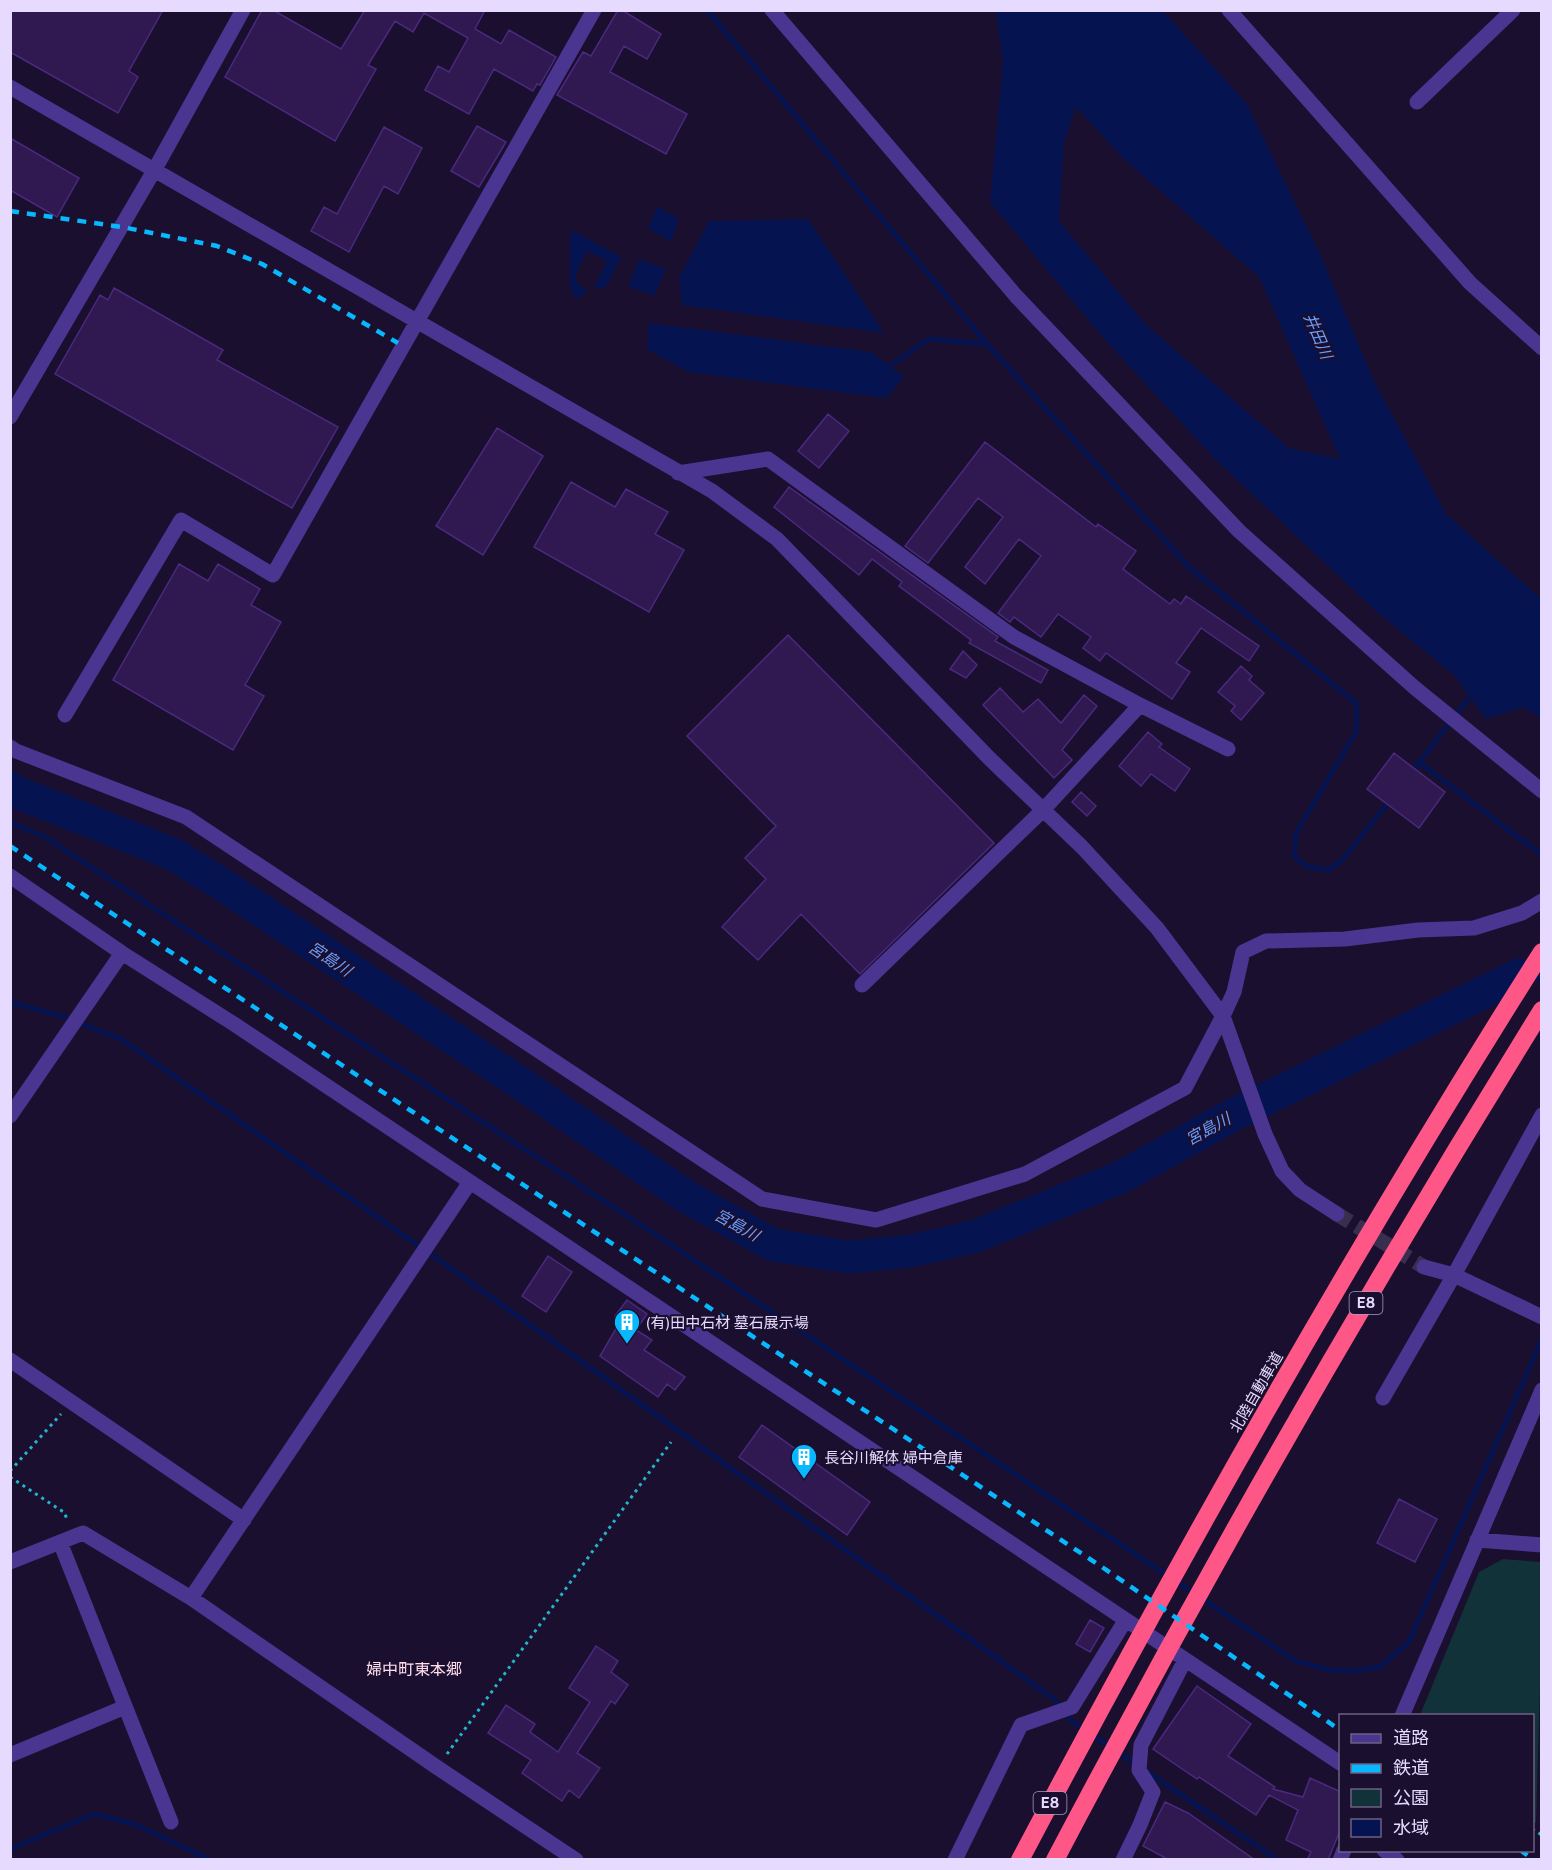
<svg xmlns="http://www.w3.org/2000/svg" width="1552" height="1870" font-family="'Public Sans','Noto Sans JP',sans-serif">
<rect width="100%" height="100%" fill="#1a0f2e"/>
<path fill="#113238" d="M1503 1559 1541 1562V1651L1536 1823 1532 1820V1716L1420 1715 1479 1572Z"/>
<path fill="#051350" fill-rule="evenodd" d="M996 11H1163L1247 104 1319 252 1374 381 1446 514 1541 599V718L1523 707 1486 719 1454 675 1378 613 1215 459 1107 342 990 202 1003 65ZM1076 107 1122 157 1259 277 1340 459 1289 448 1146 325 1059 221 1064 142Z
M657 207 679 219 671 242 648 228Z
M808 219 884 333 682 305 679 278 709 221Z
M574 231 621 257 606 287 593 289 607 261 587 251 575 276 579 285 587 289 581 297H574L570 286V235Z
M639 259 666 269 654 296 628 286Z
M649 323 871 352 904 377 886 398 688 372 647 349Z"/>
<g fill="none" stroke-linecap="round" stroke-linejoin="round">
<path stroke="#051350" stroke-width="5" d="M707 10 987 344 1189 567 1357 704 1356 732 1296 833 1294 856 1307 867 1329 870 1344 858 1391 799
M889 366 929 339 987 344
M1419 762 1519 838 1542 854
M1411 773 1469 698
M10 826 14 824 45 837 670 1244 1296 1661 1330 1670 1352 1671 1380 1667 1409 1642 1542 1339
M1529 977 1542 979
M10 1002 64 1017 121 1039 435 1257 1054 1699 1069 1719 1278 1860
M10 1849 94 1814 134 1824 211 1860"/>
<path stroke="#051350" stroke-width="33" d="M10 788 18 793 173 854 223 885 523 1085 687 1197 773 1245 849 1257 911 1251 976 1236 1121 1177 1231 1116 1519 975"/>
</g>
<path fill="#2f1950" stroke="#4a297f" stroke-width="1.5" d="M10 10H163L129 71 138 77 118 113 10 52Z
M262 10H273L341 49 365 10H485L475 29 501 44 509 30 556 57 540 85 537 84 533 91 494 69 469 114 425 90 438 66 449 72 468 38 424 13 413 32 395 21 368 65 376 69 335 141 225 77Z
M618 10H622L661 34 647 59 624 46 610 72 687 114 666 154 557 95 583 52 591 56Z
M477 126 506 142 479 187 451 171Z
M384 127 422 148 398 194 384 186 349 252 311 231 324 207 337 214Z
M10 138 79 178 57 217 10 190Z
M114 288 223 350 217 360 338 427 292 508 55 374 100 295 108 300Z
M828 414 849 431 819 468 798 451Z
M497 428 543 456 483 555 436 526Z
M985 442 1096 527 1098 524 1136 551 1123 569 1170 604 1174 599 1181 604 1186 596 1259 646 1249 661 1201 628 1176 663 1190 672 1172 699 1106 653 1100 661 1083 648 1091 637 1058 614 1041 637 1014 617 1010 622 998 613 1041 556 1019 539 985 584 965 567 1003 517 978 498 928 563 905 546Z
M571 482 615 507 626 489 668 512 655 534 684 550 649 612 534 547Z
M789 487 998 637 995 641 1048 670 1041 683 969 643 971 640 899 586 902 582 872 559 859 575 774 507Z
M179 564 208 581 218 564 260 589 251 605 281 622 245 685 264 696 233 750 113 680Z
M788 635 994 843 860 974 801 914 758 960 722 927 766 879 745 858 776 826 687 736Z
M963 651 977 665 966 678 950 669Z
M1241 666 1252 676 1249 680 1264 693 1241 720 1231 711 1235 706 1218 692Z
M1000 688 1023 712 1038 699 1061 723 1084 695 1097 706 1062 750 1072 760 1054 778 983 705Z
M1148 732 1162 744 1159 747 1190 769 1175 791 1151 774 1141 786 1119 766Z
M1394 753 1445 792 1419 828 1367 789Z
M1081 792 1096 806 1087 816 1072 802Z
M548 1256 572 1272 546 1312 522 1296Z
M627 1300 647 1314 636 1330 652 1340 644 1350 685 1377 675 1390 667 1384 658 1397 600 1356 621 1320 615 1316Z
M762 1425 870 1502 847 1535 739 1457Z
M1399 1499 1437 1519 1415 1562 1377 1543Z
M1090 1620 1104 1628 1090 1652 1076 1644Z
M596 1646 618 1661 611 1672 628 1685 615 1704 611 1701 577 1753 600 1768 579 1798 569 1790 562 1801 522 1773 531 1760 488 1733 506 1705 535 1724 530 1732 558 1752 590 1702 569 1688Z
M1197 1686 1251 1724 1228 1756 1275 1787 1273 1789 1303 1797 1310 1778 1341 1792V1828L1328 1860H1307L1311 1852 1286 1840 1298 1810 1269 1795 1256 1815 1199 1777 1197 1779 1153 1749Z
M1165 1802 1188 1813 1255 1860H1169L1143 1846Z"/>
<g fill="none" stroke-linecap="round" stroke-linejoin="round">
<path stroke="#392e4d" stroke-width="15" stroke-dasharray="15 8" stroke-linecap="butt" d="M1337 1214 1424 1267"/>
<path stroke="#24b5ca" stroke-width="3" stroke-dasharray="3 4.5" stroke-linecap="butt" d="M10 1471 61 1414
M10 1477 65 1513 67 1521
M447 1754 671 1442
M1532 1829 1542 1835"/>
<path stroke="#4a3591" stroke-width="15" d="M772 10 1016 296 1239 531 1415 688 1542 791
M1229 10 1470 283 1542 348
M10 87 712 491 777 539 990 759 1082 847 1157 928 1223 1016 1265 1134 1282 1171 1300 1190 1337 1214
M1417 102 1513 10
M10 417 155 169 243 10
M678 473 768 459 1014 637 1140 705 1228 749
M65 715 181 520 273 575 594 10
M10 747 16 751 186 817 762 1199 876 1220 1025 1174 1185 1088 1223 1016 1234 992 1243 952 1266 941 1345 939 1418 930 1474 928 1522 913 1542 901
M10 876 122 953 234 1024 1340 1763
M862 985 1043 810 1140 705
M10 1116 122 953
M1424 1267 1454 1275 1542 1317
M10 1360 244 1520
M1383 1398 1454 1275 1542 1115
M1477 1540 1542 1545
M60 1542 171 1822
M10 1562 83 1533 191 1598 438 1768 576 1860
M191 1598 470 1182
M1402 1716 1542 1390
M10 1755 125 1707
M1384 1850 1397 1860
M955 1860 1021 1725 1072 1707 1125 1621
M1123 1860 1140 1825 1153 1792 1139 1770 1141 1745 1185 1660
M1340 1860 1344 1850"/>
<path stroke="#ff5688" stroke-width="18" d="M1020 1860C1183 1551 1355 1247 1542 952
M1055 1860C1207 1571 1370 1287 1542 1010"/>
<path stroke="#07b8ff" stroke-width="4.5" stroke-dasharray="9 8" stroke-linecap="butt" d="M10 211 122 227 217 246 262 264 398 343
M10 846 1102 1567 1340 1730
M1520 1850 1534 1860"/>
</g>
<defs>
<g id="building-pin" transform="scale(1.35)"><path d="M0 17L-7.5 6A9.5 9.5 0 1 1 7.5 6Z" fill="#07b8ff" stroke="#1a0f2e"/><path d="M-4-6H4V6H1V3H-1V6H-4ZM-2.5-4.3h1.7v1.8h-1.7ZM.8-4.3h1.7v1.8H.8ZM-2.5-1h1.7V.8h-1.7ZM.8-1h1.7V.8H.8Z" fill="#fff"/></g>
</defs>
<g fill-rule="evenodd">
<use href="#building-pin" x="627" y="1322"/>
<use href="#building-pin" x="804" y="1457"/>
</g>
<g text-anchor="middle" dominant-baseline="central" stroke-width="4.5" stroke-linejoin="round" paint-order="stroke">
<g fill="#1a0f2e" stroke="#a99ec0" stroke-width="1.5">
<rect x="1349.5" y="1292" width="33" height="22" rx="4.5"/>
<rect x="1033.5" y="1792" width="33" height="22" rx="4.5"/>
</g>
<g font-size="14" font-weight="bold" fill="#e6dbff">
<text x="1366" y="1303">E8</text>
<text x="1050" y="1803">E8</text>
</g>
<g font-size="15" fill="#e6dbff" stroke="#1a0f2e" text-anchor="start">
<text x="646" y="1322">(有)田中石材 墓石展示場</text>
<text x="824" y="1457">長谷川解体 婦中倉庫</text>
</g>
<g font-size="15" fill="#e6dbff" stroke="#1a0f2e">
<text transform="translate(1256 1392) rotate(-60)">北陸自動車道</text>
</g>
<g font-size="16" font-style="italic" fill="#699eff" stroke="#1a0f2e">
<text transform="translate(1318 336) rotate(67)">井田川</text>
<text transform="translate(330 959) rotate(34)">宮島川</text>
<text transform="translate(1208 1129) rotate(-29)">宮島川</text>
<text transform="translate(737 1225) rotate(29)">宮島川</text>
</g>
<g font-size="16" fill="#ffddec" stroke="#1a0f2e">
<text x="414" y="1669">婦中町東本郷</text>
</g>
</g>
<rect width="1552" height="1870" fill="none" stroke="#e6dbff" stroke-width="24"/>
<rect x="1339" y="1714" width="195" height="138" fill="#1a0f2e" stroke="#6c6182" stroke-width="1.5"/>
<rect x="1351" y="1734" width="30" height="9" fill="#4a3591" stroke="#6c6182" stroke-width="1.5"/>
<text x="1393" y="1744" font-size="18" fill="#e6dbff">道路</text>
<rect x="1351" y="1764" width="30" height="9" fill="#07b8ff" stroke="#6c6182" stroke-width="1.5"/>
<text x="1393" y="1774" font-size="18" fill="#e6dbff">鉄道</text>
<rect x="1351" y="1789" width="30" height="18" fill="#113238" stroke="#6c6182" stroke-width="1.5"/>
<text x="1393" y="1804" font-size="18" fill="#e6dbff">公園</text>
<rect x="1351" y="1819" width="30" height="18" fill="#051350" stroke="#6c6182" stroke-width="1.5"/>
<text x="1393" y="1834" font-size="18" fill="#e6dbff">水域</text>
</svg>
